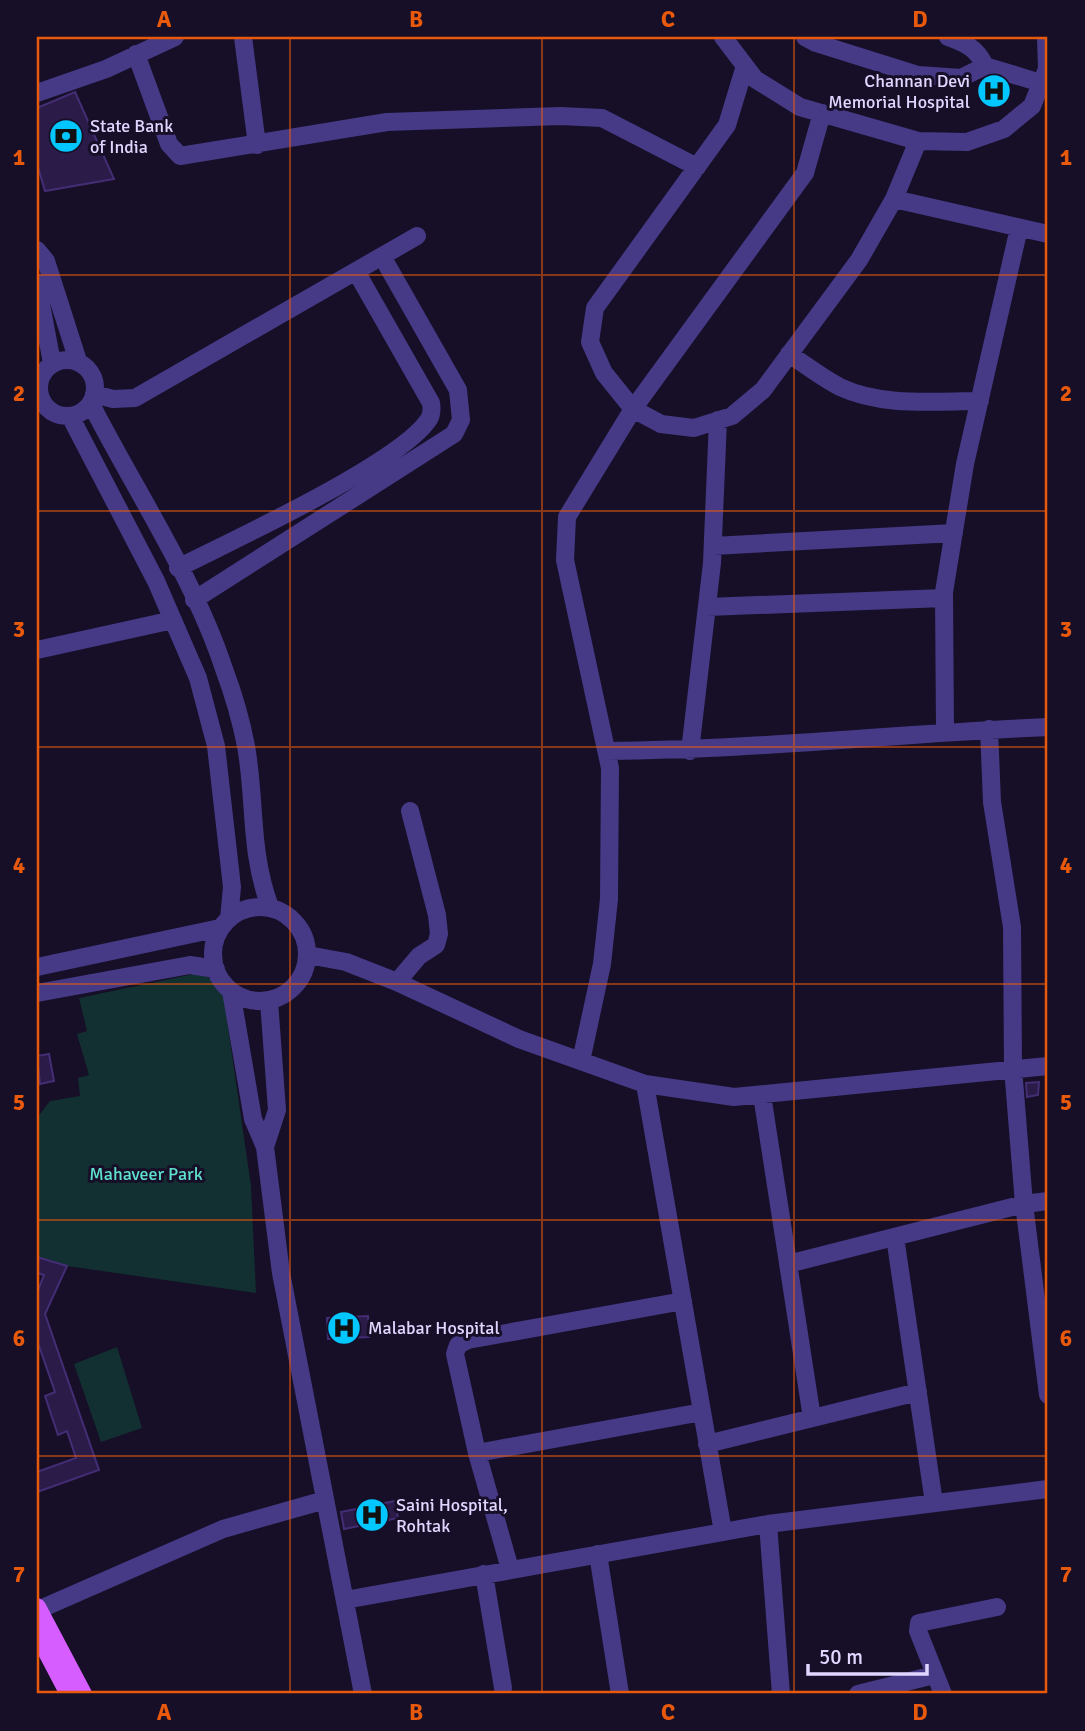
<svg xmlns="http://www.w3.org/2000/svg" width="1085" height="1731" font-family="Signika,sans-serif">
<rect width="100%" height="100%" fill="#160f27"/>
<path fill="#122f31" d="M203 972 223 992 251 1186 256 1293 67 1266 37 1257V1118L50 1101 80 1096 78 1078 89 1075 77 1034 87 1031 79 998Z
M117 1347 142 1428 101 1442 74 1364Z"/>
<path fill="#2a1b49" stroke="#442d75" stroke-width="2" d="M75 92 114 179 45 191 37 164V108Z
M49 1054 54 1081 40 1084 37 1056Z
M1039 1082 1038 1095 1027 1097 1026 1083Z
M37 1257 67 1266 45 1314 99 1470 37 1492V1472L76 1458 67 1431 58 1435 45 1396 55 1392 37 1340V1293L44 1275 37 1273Z
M368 1316 369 1337 328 1339 327 1318Z
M395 1501 398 1518 344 1529 341 1512Z"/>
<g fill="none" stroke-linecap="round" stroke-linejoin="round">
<path stroke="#463a87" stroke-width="18" d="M243 37 257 145
M723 37 755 79 800 107 918 141 967 142 1004 129 1032 106 1047 69 1046 37
M805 37 816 43 918 75 961 78 985 66 1041 83
M948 37C965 43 977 48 985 66
M136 54 169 144 180 156 387 122 560 116 602 118 697 167
M745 66 727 125 595 308 590 342 604 373 633 409 661 424 694 428 732 416 763 390 859 260 894 199 918 141
M37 93 106 69 175 37
M894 199 1048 234
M37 250 46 261 78 361
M37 283 52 363
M789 354C806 365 822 378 840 387 882 407 935 401 980 401
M39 388a28 28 0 1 1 56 0a28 28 0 1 1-56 0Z
M94 394 113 399 135 398 417 236
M91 404C135 490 194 578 224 669 233 693 241 720 246 746 256 802 249 850 270 907
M70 416 156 581 198 678 216 746 232 887 229 919
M713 546 954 533
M178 568C231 541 401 463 429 419 432 414 432 409 431 403L357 273
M194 600 454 434 461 420 458 390 383 258
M707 607 944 598
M37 650 173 620
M989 729 992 802 1012 927 1013 1068 1024 1204 1048 1395
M945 731 944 592 965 464 1019 228
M607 751C755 750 901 733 1048 727
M690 751 712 563 718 420
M213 954a47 47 0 1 1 94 0a47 47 0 1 1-94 0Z
M308 955 346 962 397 982 519 1039 645 1084 734 1097 1048 1066
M37 967 220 928
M397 982 419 956 436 945 439 934 437 915 410 811
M231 991 253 1119 265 1147 281 1273 363 1694
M37 993 190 965 216 969
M581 1061 602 964 609 899 610 768 565 560 567 517 633 409 805 173 822 113
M645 1084 723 1532
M762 1095 812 1418
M265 1147 277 1110 269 1001
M895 1237 934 1503
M788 1264 1024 1204 1048 1201
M707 1444 918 1392
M477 1453 702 1412
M768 1524 781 1694
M598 1554 620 1694
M510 1569 477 1453 455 1354 458 1345 468 1340 683 1301
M484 1574 503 1688
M345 1600 768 1524 1048 1489
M38 1610 223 1529 325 1500
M858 1694 934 1675
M943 1694 918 1631 919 1623 997 1607"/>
<path stroke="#d65dff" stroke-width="18" d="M37 1607 83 1694
M37 1633 69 1694"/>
</g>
<path fill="none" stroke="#e8590c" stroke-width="2" stroke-opacity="0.55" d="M290 37V1694M542 37V1694M794 37V1694M37 275H1048M37 511H1048M37 747H1048M37 984H1048M37 1220H1048M37 1456H1048"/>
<defs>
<g id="hospital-disc" transform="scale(1.75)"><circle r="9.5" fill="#02c6ff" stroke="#160f27"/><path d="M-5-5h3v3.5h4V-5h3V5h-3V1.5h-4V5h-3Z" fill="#111"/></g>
<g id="bank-disc" transform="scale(1.75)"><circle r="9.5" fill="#02c6ff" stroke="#160f27"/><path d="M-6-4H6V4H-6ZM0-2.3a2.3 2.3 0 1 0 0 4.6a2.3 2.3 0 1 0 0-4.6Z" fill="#111"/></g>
</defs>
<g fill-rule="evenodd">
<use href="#hospital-disc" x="994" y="91"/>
<use href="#bank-disc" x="66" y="136"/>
<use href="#hospital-disc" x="344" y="1328"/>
<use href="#hospital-disc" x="372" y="1515"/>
</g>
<g text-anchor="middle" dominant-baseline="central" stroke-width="6" stroke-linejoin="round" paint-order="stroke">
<g font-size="18" fill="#e0d6ff" stroke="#160f27" text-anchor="start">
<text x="970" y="81" text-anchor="end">Channan Devi<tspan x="970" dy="21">Memorial Hospital</tspan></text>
<text x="90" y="126">State Bank<tspan x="90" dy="21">of India</tspan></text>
<text x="368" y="1328">Malabar Hospital</text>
<text x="396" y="1505">Saini Hospital,<tspan x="396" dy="21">Rohtak</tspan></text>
</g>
<g font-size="18" fill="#5fe1d1" stroke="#160f27">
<text x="146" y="1174">Mahaveer Park</text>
</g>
</g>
<rect width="1085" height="1731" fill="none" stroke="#160f27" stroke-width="77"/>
<path d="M808 1664v10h119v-10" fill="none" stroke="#e0d6ff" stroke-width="3.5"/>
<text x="819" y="1664" font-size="21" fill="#e0d6ff" stroke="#160f27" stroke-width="5" paint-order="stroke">50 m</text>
<rect x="38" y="38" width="1008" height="1654" fill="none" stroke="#e8590c" stroke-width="2.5"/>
<g font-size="23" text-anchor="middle" font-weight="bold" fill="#e8590c">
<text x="164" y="27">A</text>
<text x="416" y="27">B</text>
<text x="668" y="27">C</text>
<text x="920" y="27">D</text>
<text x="19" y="165">1</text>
<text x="1066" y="165">1</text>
<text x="19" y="401">2</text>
<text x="1066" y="401">2</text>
<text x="19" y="637">3</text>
<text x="1066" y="637">3</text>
<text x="19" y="873">4</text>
<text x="1066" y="873">4</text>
<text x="19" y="1110">5</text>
<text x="1066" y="1110">5</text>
<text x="19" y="1346">6</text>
<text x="1066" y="1346">6</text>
<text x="19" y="1582">7</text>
<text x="1066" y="1582">7</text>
<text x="164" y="1720">A</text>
<text x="416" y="1720">B</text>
<text x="668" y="1720">C</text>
<text x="920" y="1720">D</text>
</g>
</svg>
